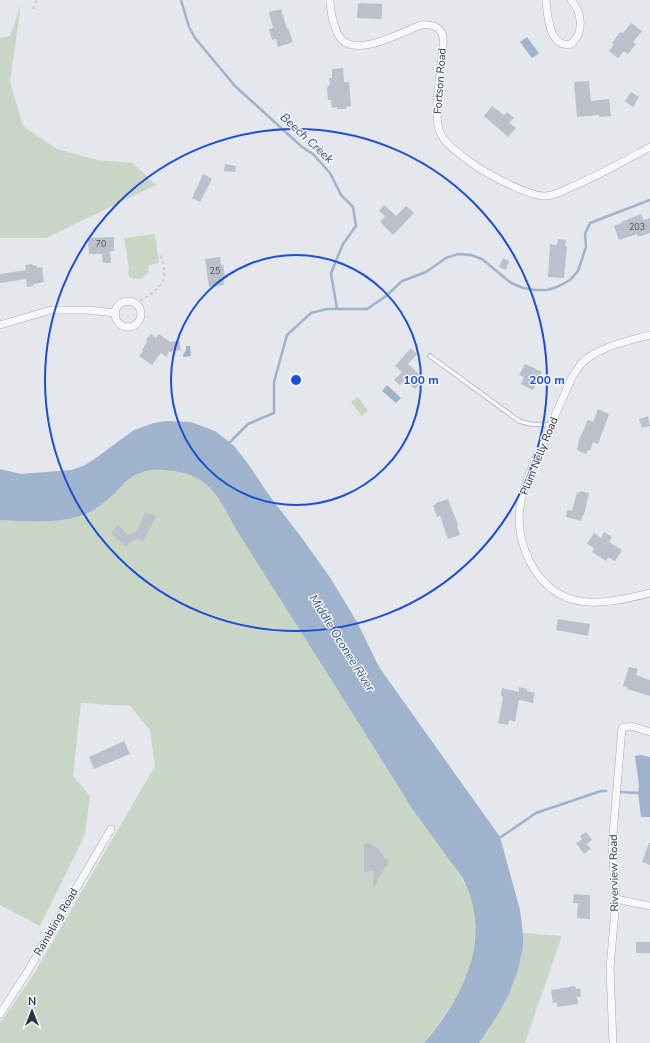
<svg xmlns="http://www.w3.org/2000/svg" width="650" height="1043" font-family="'Nunito Sans',sans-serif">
<rect width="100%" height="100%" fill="#e4e7ec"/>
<path fill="#c9d6c5" d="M21 4 10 81 23 126 57 149 97 160 133 163 156 185 46 238H0V38L10 36Z
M155 234 159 263 148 265 149 273 145 275 141 279 130 278 128 273 129 268 124 238Z
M358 397 368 411 362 416 351 402Z
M162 469C208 473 217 493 237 531 266 576 296 622 325 668 354 715 382 763 413 809 432 839 470 877 474 912 481 966 455 1003 424 1043H0V1023L32 977 155 766 150 730 130 706 81 703 73 776 90 796 85 835 40 926 0 905V520C28 521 61 525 88 513 99 508 110 498 119 489 125 483 130 478 138 474 145 470 153 470 162 469Z
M523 933 562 936 525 1043H479C502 1009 523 975 523 933Z"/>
<path fill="#9fb4cc" d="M527 37 539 53 532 58 520 42Z
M186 346H190L191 356 183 357V355L186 350Z
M387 385 401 398 396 403 382 391Z
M166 421 191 422 215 431 234 446 246 461 271 498 302 538 331 579 357 622 379 667 500 837 520 910 523 933V946L518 970 509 994 497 1016 479 1043H424C464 996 494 937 462 877L413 810 324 668 237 531C218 496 209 473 165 470 151 468 138 472 128 480 124 483 122 486 119 489 110 498 99 508 88 513 60 525 29 521 0 520V469L21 474 71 470 83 466 93 460 134 430 154 423Z
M641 755 650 757V817H641L638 793 639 785 635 756Z"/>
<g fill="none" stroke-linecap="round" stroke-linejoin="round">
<path stroke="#9fb4cc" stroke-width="2.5" d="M181 0 189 27 195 38 235 86 302 147 313 154 330 173 341 195 353 207 356 226 343 244 331 273 337 309
M228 444 248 424 274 413V382L287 335 311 313 327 309H367L386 296 402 281 426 272 446 258 458 254 471 255 482 259 511 283 523 288 535 290H548L559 286 570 280 578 271 586 247 585 234 590 223 650 200
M620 792 638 793
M498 839 536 813 601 791H606"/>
</g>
<path fill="#bbc0ca" d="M358 3 382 4V19L357 18Z
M281 9 287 29 288 28 293 42 278 47 276 39 272 40 269 29 273 28 269 12Z
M631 23 642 31 633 42 636 44 628 54 624 51 618 58 609 51 614 44 612 43 620 32 623 33Z
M343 68 344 82H349L351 106 346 107V109H337V107L332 108 331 100H328L327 88 330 84 329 78H332V69Z
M589 81 591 101 609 99 611 116 599 117V115L577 117 574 82Z
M631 92 639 97 633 107 625 101Z
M492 106 504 115 507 112 514 118 509 123 516 128 508 137 484 116Z
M225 164 236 166 235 172 224 171Z
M203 174 212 179 200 202 192 198Z
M384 205 396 216 406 206 414 213 393 235 380 222 385 216 379 211Z
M641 214 643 220 650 218V233L638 237 637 234 619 240 614 226 622 223 621 222Z
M114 237V251H110L111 263H103L102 254H89L88 238Z
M558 239 566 240 565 246H567L564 278 548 277 550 244 557 245Z
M220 257 221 265 223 264 225 277 223 278 224 285 209 287 205 259Z
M503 258 509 261 506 270 499 267Z
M32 264 33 266 36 265 37 268 42 267 44 282 33 284 34 286 27 287 26 279 0 283V274L26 270 25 265Z
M151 334 156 338 159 334 170 342 179 341 181 350 169 352 166 357 161 353 152 365 139 356 143 351 142 350 147 342 146 340Z
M411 348 417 354 408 364 421 376 420 377 423 380 415 389 405 380 400 385 394 380 402 372 395 366Z
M525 364 542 372 533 390 521 384 524 377 519 375Z
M598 409 609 414 598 444 593 442 590 451 588 450 586 454 577 450 579 440 588 420 593 422Z
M648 416 650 426 642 428 639 419Z
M580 491 589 493 584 515H583L581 521 566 517 567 510 572 511 577 492 579 493Z
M448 499 458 525 457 526 460 535 448 539 440 516 437 517 433 505 436 504V503Z
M145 512 156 516 144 541 138 539 132 540 126 547 111 533 118 525 128 535 135 533 138 527 139 528Z
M604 532 612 537 609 542 622 550 615 561 608 557 606 561 592 552 594 548 587 544 594 533 601 538Z
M558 619 590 624 588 636 556 630Z
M629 667 638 669 636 675 650 680V696L627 689V687L623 686Z
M519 687 527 689V691L535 693 533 703 519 700 515 722 509 720 508 725 498 723 503 698 501 694 502 688 519 692Z
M124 741 130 754 94 769 89 757Z
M586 832 592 840 587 844 591 849 584 854 576 843 582 839 580 836Z
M370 843 379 849 385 859 387 858 388 866H385L383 871 382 874H380L374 889 373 871 364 872V844Z
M649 843H650V865L642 862Z
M574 894 590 895V919L577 918 578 903H573Z
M636 942H650V953H636Z
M575 986 576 989 580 988 581 997H577L578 1004 557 1007V1002L553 1003 551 990Z"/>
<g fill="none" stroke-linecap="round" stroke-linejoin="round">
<g stroke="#a9aeb7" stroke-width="5">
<path id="lane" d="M430 356 519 421 530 424 551 425"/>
</g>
<g stroke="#a9aeb7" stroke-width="8">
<path id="street" d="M330 0C330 9 332 18 335 27 336 30 337 33 339 36 353 60 402 32 421 25 430 24 441 26 443 37 444 45 442 56 441 64 439 84 435 105 438 125 440 141 457 152 469 161 483 172 524 194 543 196 552 197 563 191 571 187 598 176 624 161 650 147
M546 0C547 12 549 42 564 44 567 45 570 45 572 43 585 32 581 10 571 0
M115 314a13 13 0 1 1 26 0a13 13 0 1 1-26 0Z
M0 325 51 310H87L116 313
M650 335C628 341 597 347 581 364 578 368 575 373 572 377 562 400 552 423 541 447 533 465 523 486 520 507 517 527 521 544 530 562 557 614 603 605 650 593
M616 899 650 906
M0 1014 26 974 111 829
M613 1043 610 968 616 899 612 846 622 728 631 726 650 732"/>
</g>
<path stroke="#c2c5cb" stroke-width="1.5" stroke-dasharray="3 3" stroke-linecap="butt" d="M33 9 37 0
M140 301C160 289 171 280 160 255"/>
<use href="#lane" stroke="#f7f8fa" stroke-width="3.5"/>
<use href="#street" stroke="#f7f8fa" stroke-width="7"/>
</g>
<g fill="none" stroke="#1d4ed8" stroke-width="2">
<circle cx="296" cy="380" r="125"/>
<circle cx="296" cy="380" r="251"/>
</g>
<g text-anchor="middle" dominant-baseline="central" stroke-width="3" stroke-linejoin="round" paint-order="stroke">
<g font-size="9" fill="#4f5766">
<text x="637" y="227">203</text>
<text x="101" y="244">70</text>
<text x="215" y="271">25</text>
</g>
<g font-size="11" fill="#2b3445" stroke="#f4f6f9">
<text transform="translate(440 81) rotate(-86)">Fortson Road</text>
<text transform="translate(539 456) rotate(-68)">Plum Nelly Road</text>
<text transform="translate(614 873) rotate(-91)">Riverview Road</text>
<text transform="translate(56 922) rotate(-60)">Rambling Road</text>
</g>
<g font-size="12" font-style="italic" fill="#34527a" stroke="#f4f6f9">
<text transform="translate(307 138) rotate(43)">Beech Creek</text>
<text transform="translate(342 643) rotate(58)">Middle Oconee River</text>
</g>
</g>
<circle cx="296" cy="380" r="6" fill="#1d4ed8" stroke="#f4f6f9" stroke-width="2"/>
<g font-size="12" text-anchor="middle" font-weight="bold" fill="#1d4ed8" stroke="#f4f6f9" stroke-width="3" stroke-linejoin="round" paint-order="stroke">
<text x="421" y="384">100 m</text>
<text x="547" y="384">200 m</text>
</g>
<g transform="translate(32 1011)" stroke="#f4f6f9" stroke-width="3" paint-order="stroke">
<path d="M0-3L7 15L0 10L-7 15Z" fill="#2b3445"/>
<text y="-6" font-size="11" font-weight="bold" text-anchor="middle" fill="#2b3445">N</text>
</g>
</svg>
